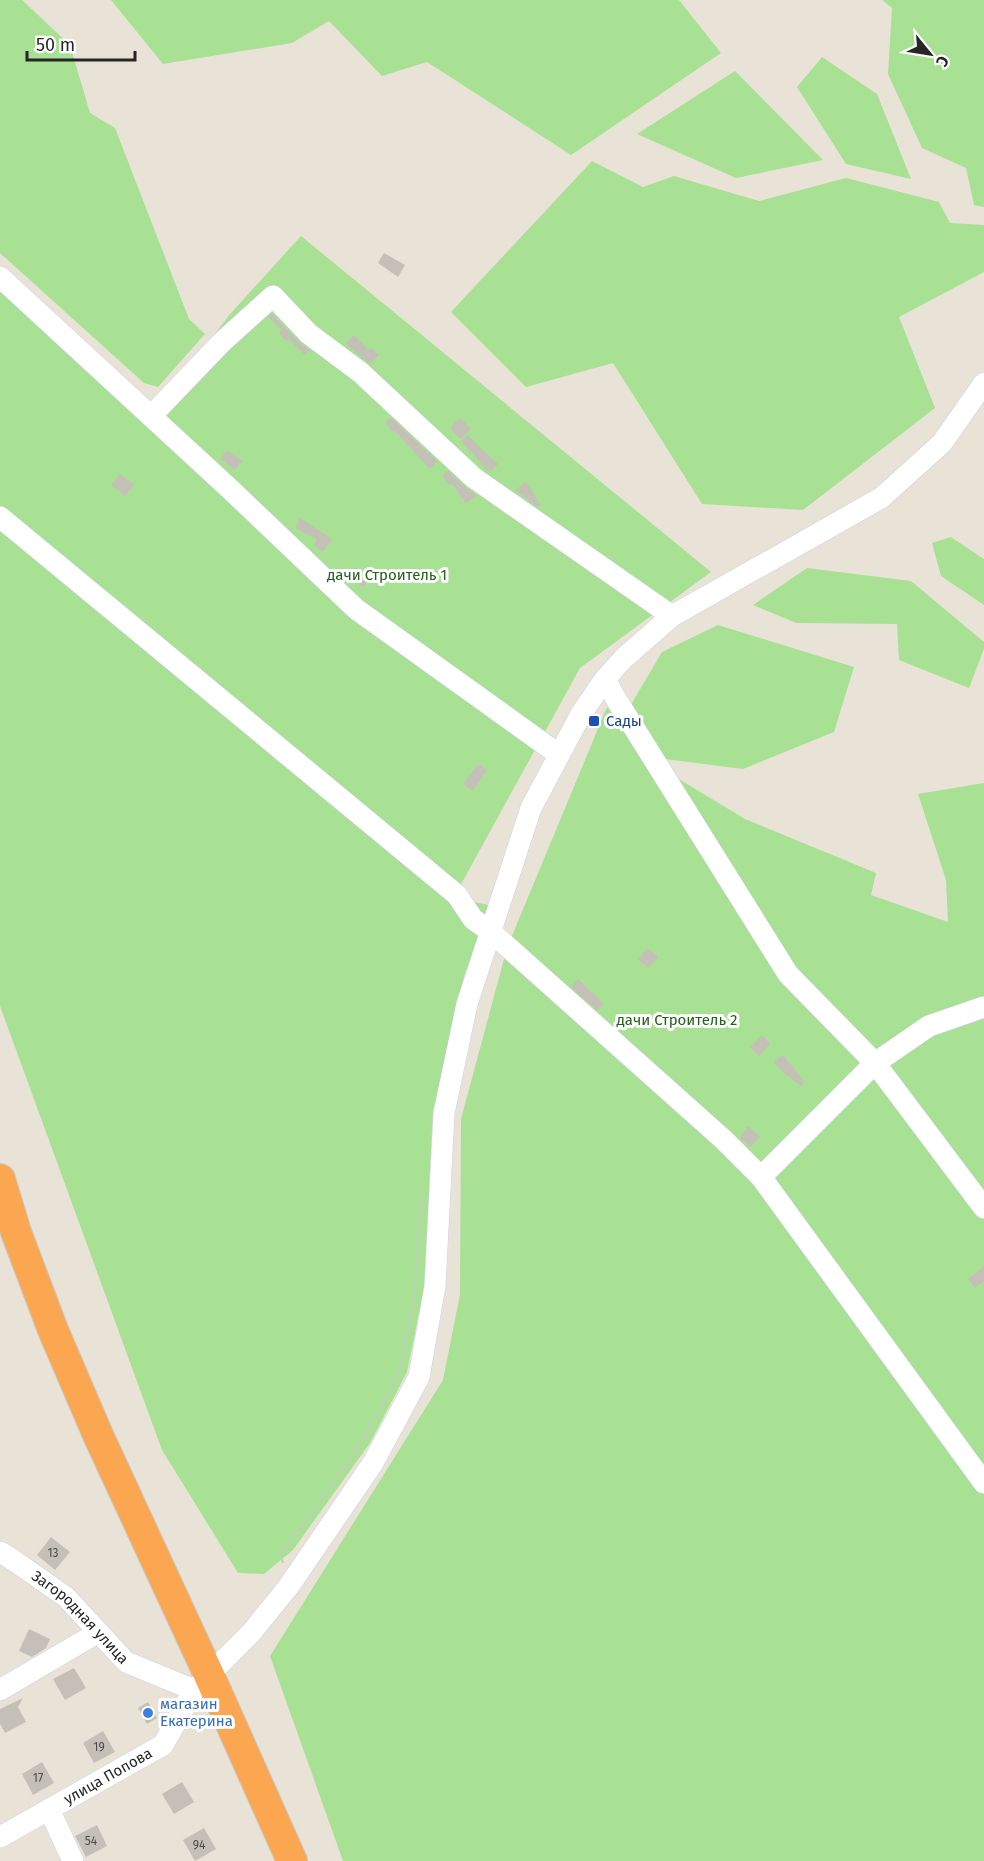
<svg xmlns="http://www.w3.org/2000/svg" width="984" height="1861" font-family="'Fira Sans',sans-serif">
<rect width="100%" height="100%" fill="#e9e3d7"/>
<path fill="#a8e094" d="M0 0H22L70 45 90 113 115 128 189 319 205 334 158 387 144 383 0 253Z
M111 0H679L721 53 571 155 427 62 382 76 329 21 292 43 163 64Z
M882 0H984V207L974 205 966 168 922 148 888 74 892 8Z
M822 57 877 94 911 179 846 164 797 87Z
M735 71 823 160 736 178 637 134Z
M592 161 643 187 674 176 759 201 846 178 939 202 950 223 984 225V272L899 317 935 408 803 510 702 504 613 363 526 387 451 312Z
M301 236 711 572 580 668 454 897 464 900 493 906 482 936 465 973 433 1112 424 1289 407 1372 370 1443 293 1550 264 1574 238 1573 162 1450 0 1006V279L151 416 231 313Z
M951 537 984 559V605L941 576 932 543Z
M807 568 911 581 984 642V649L969 688 899 660 897 624 796 623 753 605Z
M718 625 854 667 834 732 743 769 665 759 626 713 662 652Z
M607 707 649 761 745 819 876 873 871 895 948 922 946 880 918 794 984 783V1861H343L270 1656 443 1380 460 1294 461 1119 507 948Z"/>
<path fill="#c4c0b8" d="M384 253 405 265 398 277 378 263Z
M272 314 300 343 310 350 305 355 288 339 286 341 279 333 282 330 268 317Z
M354 335 369 350 371 348 379 355 370 364 345 343Z
M391 418 437 461 430 469 395 431 393 432 385 422Z
M460 418 471 429 460 439 450 428Z
M467 435 498 464 489 472 461 441Z
M227 450 242 461 235 470 220 459Z
M448 471 465 487 477 496 466 503 452 484 449 485 442 475Z
M120 474 134 484 125 496 111 485Z
M526 482 541 505 538 507 515 490Z
M300 518 332 539 323 552 314 545 317 539 295 528Z
M359 568 371 576 364 587 352 580Z
M478 764 487 770 473 791 463 784Z
M647 948 658 957 649 968 638 960Z
M578 979 604 1004 597 1010 571 987Z
M762 1035 770 1044 759 1056 750 1047Z
M783 1055 805 1082 801 1086 783 1072 774 1062Z
M748 1126 760 1136 751 1147 740 1138Z
M984 1266V1281L975 1288 968 1279Z
M51 1537 70 1552 55 1570 37 1555Z
M29 1629 50 1639 46 1648 32 1657 19 1651Z
M74 1668 86 1688 65 1700 53 1679Z
M23 1698 18 1707 26 1722 5 1733 0 1724V1709Z
M148 1702 157 1718 147 1724 138 1708Z
M103 1731 115 1752 94 1763 83 1743Z
M42 1762 54 1783 33 1795 22 1774Z
M182 1782 194 1802 174 1814 162 1794Z
M97 1825 107 1846 86 1857 75 1836Z
M204 1828 216 1849 195 1861 183 1840Z"/>
<g fill="none" stroke-linecap="round" stroke-linejoin="round">
<g stroke="#cdcfe0" stroke-width="22">
<g id="minor">
<path d="M0 277 231 490 356 609 558 754"/>
<path d="M151 416 222 342 273 296 309 334 360 372 474 478 672 616"/>
<path d="M0 517 457 895 473 919 491 932 724 1140 761 1177 984 1483"/>
<path d="M605 679 616 699 788 974 875 1063 984 1208"/>
<path d="M761 1177 875 1063 929 1026 984 1007"/>
<path id="s1" d="M0 1552 13 1560 66 1597 126 1662 194 1690"/>
<path d="M0 1690 97 1633"/>
<path d="M49 1809 73 1861"/>
<path id="s2" d="M0 1837 163 1745 194 1690 251 1633 289 1586 373 1463 419 1377 435 1286 444 1113 467 1004 531 808 581 714 605 679 624 658 672 616 881 498 942 443 984 383"/>
</g>
</g>
<g stroke="#c7c7c7" stroke-width="32">
<path id="highway" d="M0 1179 16 1232 53 1330 98 1435 209 1675 292 1861"/>
</g>
<path stroke="#c7c7c7" stroke-width="2" stroke-dasharray="4.5 3" stroke-linecap="butt" d="M283 1563 280 1553 297 1533 363 1440 400 1368 415 1289 421 1193"/>
<use href="#minor" stroke="#fff" stroke-width="21"/>
<use href="#highway" stroke="#fba751" stroke-width="30"/>
</g>
<rect fill="#1a4fb4" stroke="#fff" stroke-width="2" x="588" y="715" width="12" height="12" rx="3"/>
<circle fill="#3f7fe0" stroke="#fff" stroke-width="2" cx="148" cy="1713" r="6"/>
<g text-anchor="middle" dominant-baseline="central" stroke-width="6" stroke-linejoin="round" paint-order="stroke">
<g font-size="12" fill="#4e4c4a">
<text x="53" y="1553">13</text>
<text x="99" y="1747">19</text>
<text x="38" y="1778">17</text>
<text x="91" y="1841">54</text>
<text x="199" y="1845">94</text>
</g>
<g font-size="15" fill="#23601a" stroke="#fff">
<text x="387" y="575">дачи Строитель 1</text>
<text x="677" y="1020">дачи Строитель 2</text>
</g>
<g font-size="15" fill="#164399" stroke="#fff" text-anchor="start">
<text x="606" y="721">Сады</text>
</g>
<g font-size="15" fill="#262626" stroke="#fff">
<text stroke="none"><textPath href="#s1" startOffset="104">Загородная улица</textPath></text>
<text stroke="none"><textPath href="#s2" startOffset="124">улица Попова</textPath></text>
</g>
<g font-size="15" fill="#366cbe" stroke="#fff" text-anchor="start">
<text x="160" y="1704">магазин<tspan x="160" dy="17">Екатерина</tspan></text>
</g>
</g>
<g transform="translate(930 54) rotate(120)" stroke="#ffffff" stroke-width="4.5" paint-order="stroke">
<path d="M0-4.5L10 22L0 15L-10 22Z" fill="#262626"/>
<text y="-9" font-size="16" font-weight="bold" text-anchor="middle" fill="#262626">С</text>
</g>
<path d="M27 51v9h108v-9" fill="none" stroke="#262626" stroke-width="3"/>
<text x="36" y="51" font-size="18" fill="#262626" stroke="#ffffff" stroke-width="4.5" paint-order="stroke">50 m</text>
</svg>
